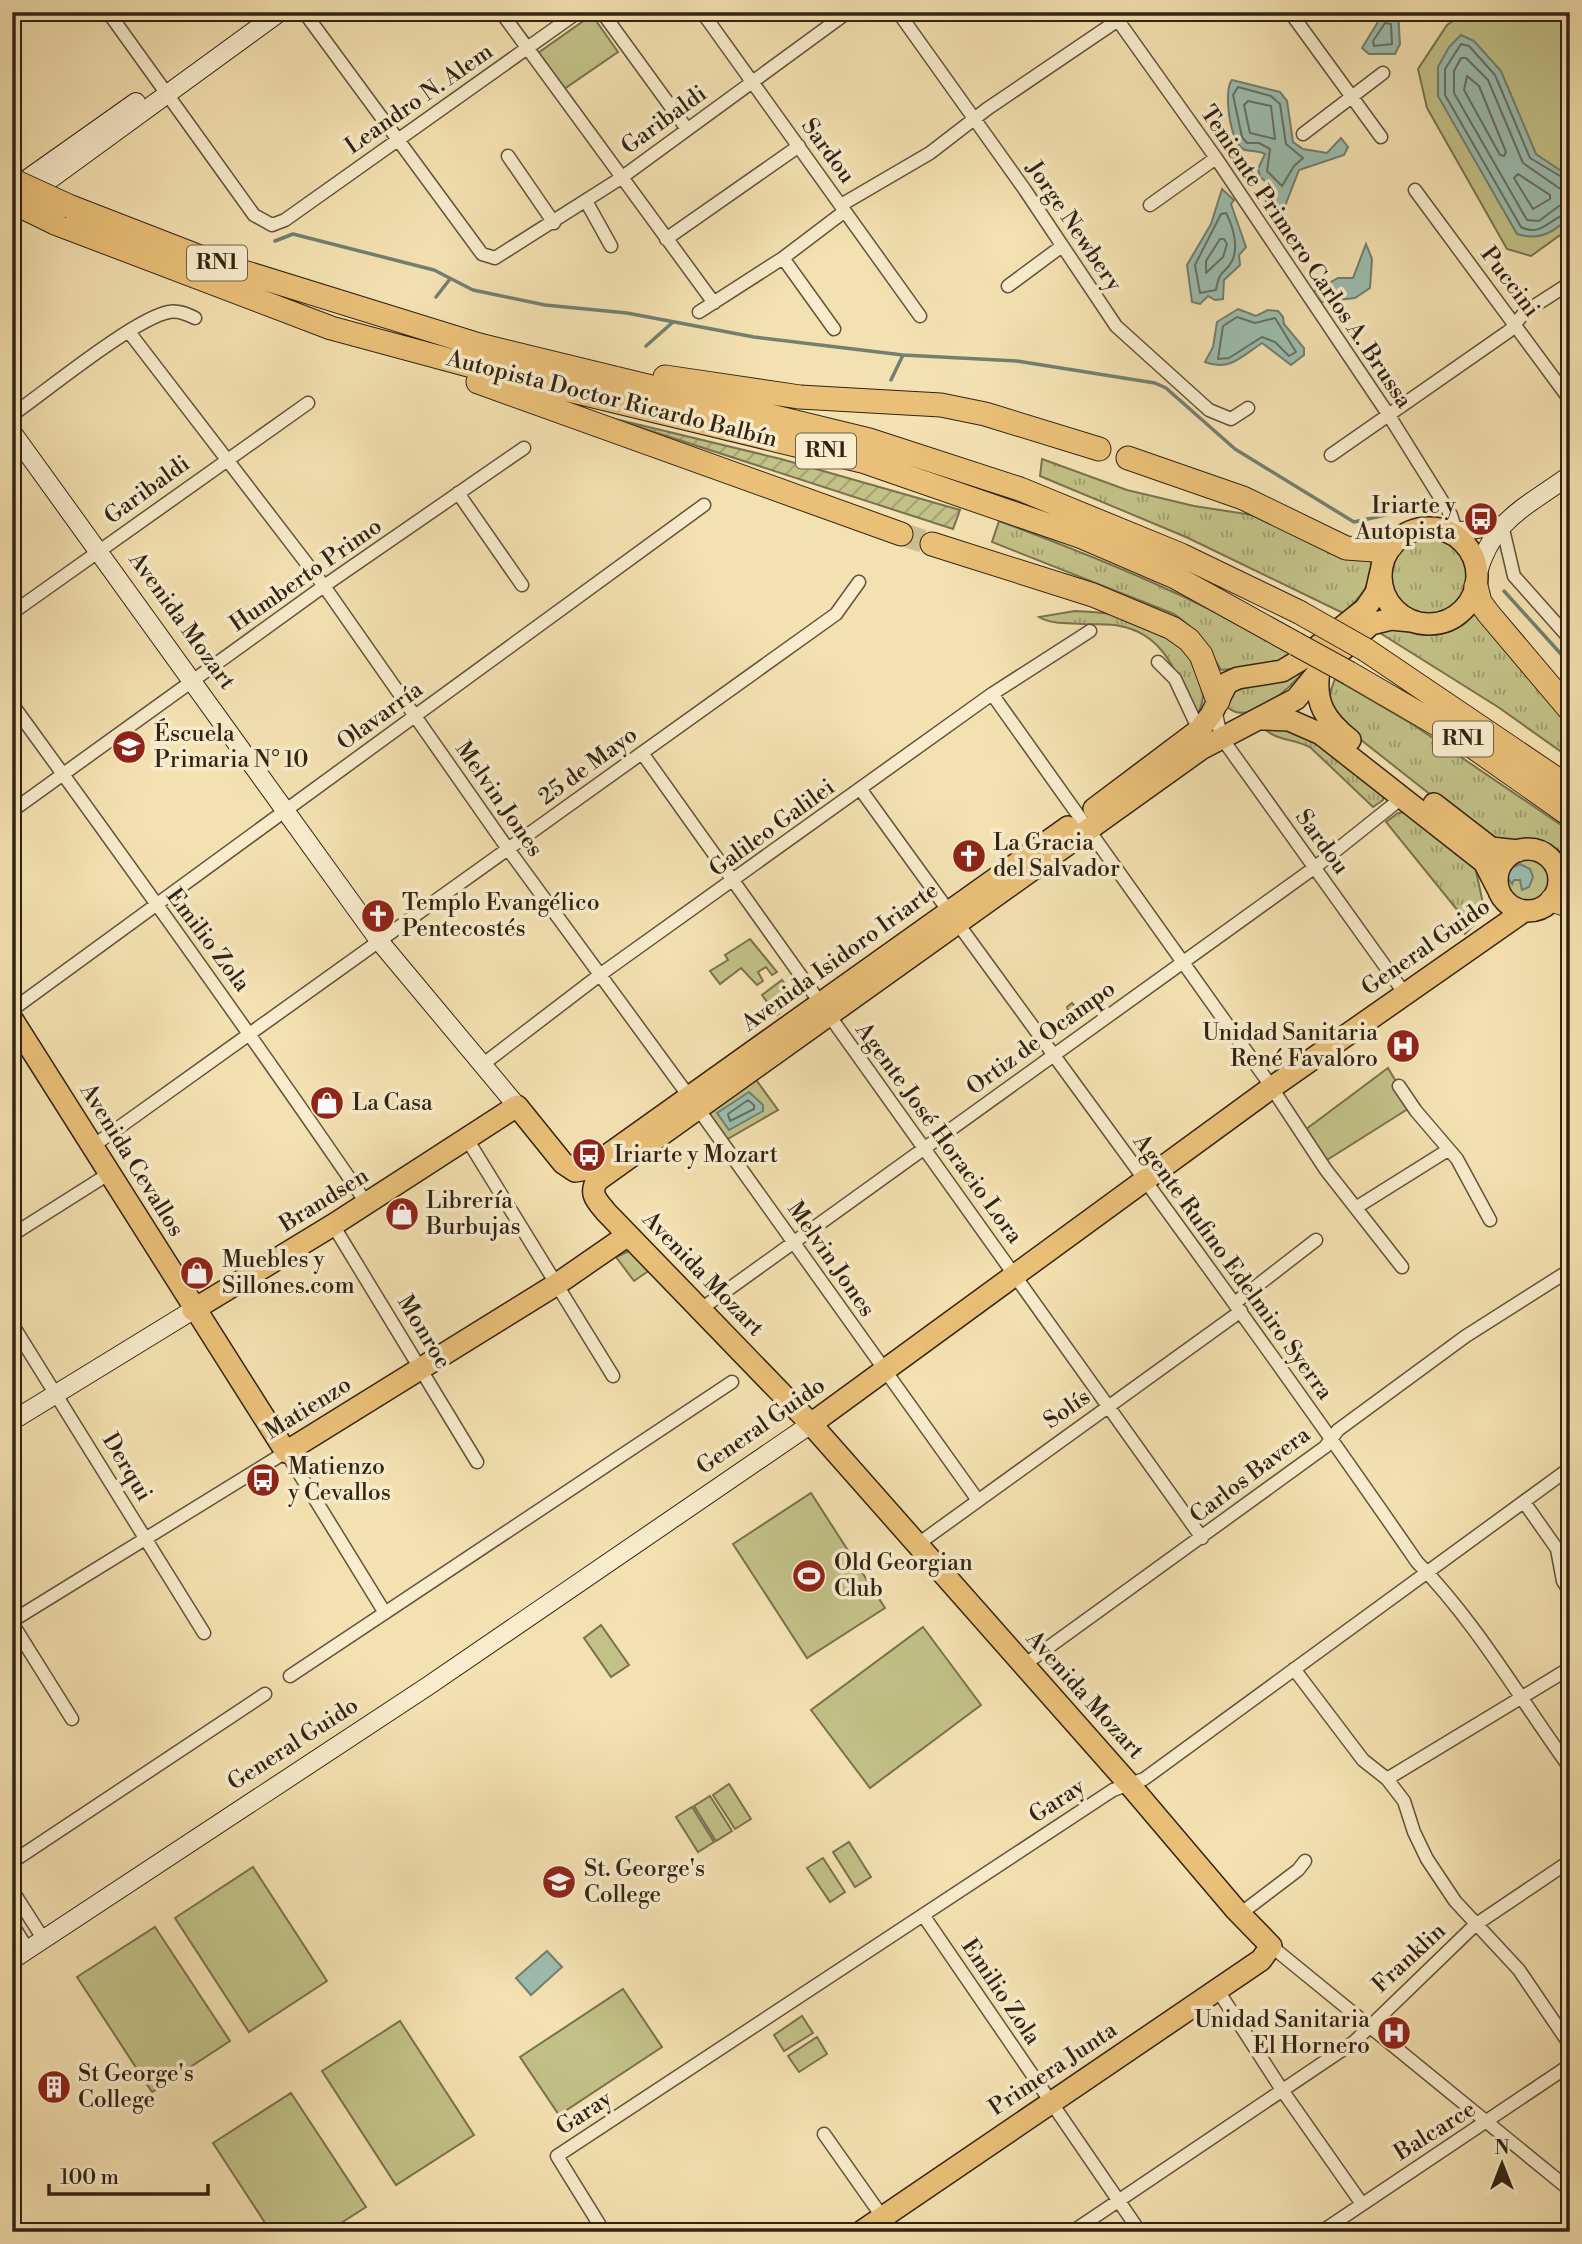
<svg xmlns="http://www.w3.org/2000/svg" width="1582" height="2244" font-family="'Libre Bodoni',serif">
<defs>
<pattern id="grass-tufts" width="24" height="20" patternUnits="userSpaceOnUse" patternTransform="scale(1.75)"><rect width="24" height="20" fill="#c2c187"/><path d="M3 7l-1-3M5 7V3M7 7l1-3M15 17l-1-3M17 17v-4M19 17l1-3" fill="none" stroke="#9e9c6d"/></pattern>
<pattern id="garden-furrows" width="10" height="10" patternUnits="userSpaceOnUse" patternTransform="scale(1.75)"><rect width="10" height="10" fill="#c2c187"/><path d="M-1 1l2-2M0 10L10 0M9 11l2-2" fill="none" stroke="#9e9c6d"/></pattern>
</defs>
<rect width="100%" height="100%" fill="#f4e1b1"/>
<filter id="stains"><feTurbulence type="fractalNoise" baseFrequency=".00286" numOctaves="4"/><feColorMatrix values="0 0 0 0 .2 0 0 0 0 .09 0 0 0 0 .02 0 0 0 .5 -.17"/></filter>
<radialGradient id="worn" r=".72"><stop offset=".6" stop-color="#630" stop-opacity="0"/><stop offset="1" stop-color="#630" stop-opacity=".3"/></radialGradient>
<path fill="url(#grass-tufts)" stroke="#7a724e" stroke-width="2" d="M1042 459 1127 490 1194 506 1259 516 1373 559C1375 580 1359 600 1343 613L1186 537 1040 476Z
M999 521C1102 559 1204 601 1298 657L1286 663 1221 670C1208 647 1197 629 1174 614L992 542Z
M1389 576a39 39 0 1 1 78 0a39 39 0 1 1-78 0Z
M1476 605 1570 721V758L1498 707 1380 633C1413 613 1443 651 1476 605Z
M1075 611C1089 612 1105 612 1119 616 1164 629 1224 665 1196 718 1178 680 1168 635 1120 626 1108 623 1094 625 1082 624 1069 623 1050 624 1039 617Z
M1306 668C1293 685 1250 728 1227 707L1231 688 1266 684Z
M1335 679 1412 724 1570 831V899L1563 892C1565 869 1554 841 1526 841 1517 840 1508 844 1499 842 1492 841 1485 836 1479 833L1346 728 1328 698Z
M1283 728 1313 739 1383 796V800L1373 807 1311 748C1296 738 1278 742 1265 729Z
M1407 812 1475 866 1485 913 1465 934 1461 928 1467 922 1386 822 1398 813Z"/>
<path fill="#c2c187" stroke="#7a724e" stroke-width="2" d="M1466 12H1570V228L1531 256 1507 249 1427 108 1418 69 1447 25Z
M592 15 618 52 564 89 538 53Z
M1502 879a26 26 0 1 1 52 0a26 26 0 1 1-52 0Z
M750 939 777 972 772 975 766 967 758 972 763 981 757 985 741 968 720 984 710 971 728 960 725 955Z
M782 980 793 995 792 1003 777 1015 762 995Z
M1072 1003 1083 1016 1070 1025 1064 1017 1069 1013 1067 1007Z
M1388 1068 1411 1107 1327 1160 1305 1130Z
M754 1077 778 1110 726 1140 709 1113Z
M629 1251 650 1270 634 1281 616 1257Z
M811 1493 885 1608 807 1658 733 1544Z
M601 1625 629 1665 611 1677 584 1638Z
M923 1627 981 1705 870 1788 811 1710Z
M729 1784 751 1819 735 1829 713 1795Z
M710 1796 732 1831 716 1841 694 1806Z
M692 1807 714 1842 698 1852 676 1817Z
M849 1842 871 1877 855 1887 833 1852Z
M823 1858 845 1892 830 1902 807 1868Z
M253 1867 327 1981 249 2032 175 1918Z
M155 1927 230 2041 152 2092 77 1977Z
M623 1989 662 2047 559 2115 520 2057Z
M802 2016 813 2033 784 2051 774 2035Z
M400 2021 474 2135 396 2185 322 2071Z
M817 2037 827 2054 799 2072 788 2056Z
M291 2093 366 2207 327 2232H271L213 2143Z"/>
<path fill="url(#garden-furrows)" stroke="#7a724e" stroke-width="2" d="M611 418 781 459 960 510 953 529Z"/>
<path fill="#9cbdaf" stroke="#727f71" stroke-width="2" d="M1384 12H1398L1400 44 1395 54H1369L1362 48Z
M1461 35 1474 41 1501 71 1536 154 1570 177V216C1554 233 1539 241 1517 234L1438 96V67L1449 47Z
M1232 80 1280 92 1287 101 1293 142 1303 149 1327 153 1341 138 1348 147 1344 155 1299 170 1283 211 1276 215 1264 207 1271 186 1260 177 1258 169 1265 154C1258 150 1249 152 1243 149 1230 142 1223 90 1232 80Z
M1222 189 1234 200 1231 204 1246 247 1239 255 1240 265 1224 280 1223 299 1215 300 1208 296 1200 304 1192 302 1187 265 1211 224Z
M1366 244 1372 259 1370 288 1355 298 1321 302 1313 292 1338 278H1353Z
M1238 309 1256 316 1268 310 1278 311 1283 317 1284 324 1304 348V355L1291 365 1262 343C1242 356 1229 372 1205 362L1213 347 1217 322Z
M1520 864 1530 869 1533 877 1529 887 1522 890 1520 880H1514L1512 884 1507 877 1511 868Z
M749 1092 763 1105V1111L729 1130 717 1113Z
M547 1951 562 1967 531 1995 516 1978Z"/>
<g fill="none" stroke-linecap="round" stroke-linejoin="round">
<path stroke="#677062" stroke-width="2" d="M1385 23 1391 24 1392 44 1374 46 1373 41Z
M1467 76 1479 86 1506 152 1504 156 1500 155 1464 90Z
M1238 87 1271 96 1280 104 1286 144 1303 158 1294 166 1282 186 1267 171 1270 149 1259 143H1247L1242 137 1233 95Z
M1248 101 1271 106 1275 139 1250 133 1244 105Z
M1518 174 1550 195V199L1533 209 1514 178Z
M1570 182 1530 158 1495 75 1469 46 1461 44 1445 69V95L1521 227C1543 238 1550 216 1570 213
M1570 191 1559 188 1523 163 1488 80 1466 58H1461L1454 71V93L1527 220 1539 221 1559 206 1570 204
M1226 213C1233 226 1239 247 1232 261 1225 275 1220 267 1216 290L1200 293 1195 265 1221 214Z
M1220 239H1224L1227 244 1223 257 1206 273V261Z
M1237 317 1255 323 1275 318 1296 352 1289 356 1275 342 1262 337 1229 358 1218 359 1223 326Z
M748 1100 754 1105V1109L730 1121 728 1114Z"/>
<path stroke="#727f71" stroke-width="3.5" d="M275 241 293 234 434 270 473 290 545 305 627 313 754 337 903 355 1017 361 1155 383 1166 388 1235 449 1354 522 1417 508
M436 297 450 279
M646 346 673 322
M891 380 903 355
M1504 591 1570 664"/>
<path stroke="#cdbb92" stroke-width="23" stroke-dasharray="23 11" stroke-linecap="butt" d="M901 534 932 544"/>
<g stroke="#62523b" stroke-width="15">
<path id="street" d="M108 12 254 215 272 225 285 220 578 12
M304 12 482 254 495 258 621 178 848 12
M501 12 714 303
M602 12 687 129
M702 12 920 316
M898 12 1025 190 1116 326 1209 410 1231 419 1248 408
M1112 12 1216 158 1388 414 1451 515 1456 531
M1290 12 1381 137
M1303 134 1383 73
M508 156 554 223
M1415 190 1570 400
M586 201 611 246
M841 205 930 153 987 109 1130 12
M1150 205 1216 158
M666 239 799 146
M783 258 834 329
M1008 286 1062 246
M699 312 783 258 845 211
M129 332 324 586 508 849 699 1110 977 1499
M12 415C45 392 135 318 169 312 178 310 187 314 195 318
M1331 455 1509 331 1525 312 1570 283
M458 493 522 585
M1502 525 1514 576 1570 639
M12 613 308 403
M1158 662 1175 679 1199 730
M992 694 1266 1079 1326 1170 1402 1267
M12 704C132 869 252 1035 367 1204
M1215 709 1221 737 1405 994
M642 753 1202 1538
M861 790C1046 1047 1237 1301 1417 1562 1476 1622 1520 1699 1570 1768
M12 811 324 586 524 448
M12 1010 704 505
M482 1065 601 974 992 694 1090 631
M1399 1086 1416 1111 1457 1159 1490 1220
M467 1139 613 1376
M93 1146 836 614 859 582
M1357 1207 1448 1150
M333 1225 477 1462
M12 1235 110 1173
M1236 1302 1316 1240
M701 1309 1314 868 1403 797
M12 1324 204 1633
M1524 1502 1557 1549 1563 1581 1570 1592
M918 1544 1241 1311
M12 1621 286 1452 385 1613
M12 1623 72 1719
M1024 1665 1325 1447 1338 1430 1466 1336 1570 1270
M1294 1669 1363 1760 1387 1779 1404 1801 1414 1832 1427 1859 1455 1901 1519 1970 1570 2045
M290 1676 732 1382
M1387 1779 1570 1668
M12 1862 265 1694
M12 1890 44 1940
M1240 1914 1298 1870 1305 1861
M923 1915 1140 2232
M12 1924 28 1950
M1271 1946 1570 2190
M1217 1989 1282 2090 1362 2204
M824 2134 893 2232
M604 2232 557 2156 1113 1790 1144 1779 1570 1468
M1072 2232 1354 2042 1475 1925 1570 1861
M1321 2232 1570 2065"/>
</g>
<g stroke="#322314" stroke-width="20">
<path id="secondary" d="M13 189 136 102
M26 197 280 12
M12 432 380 942 517 1106
M1443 530 1463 531 1502 525
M1477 576C1491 520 1526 507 1570 475
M12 1421 193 1310
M12 1960 428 1686 811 1424"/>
</g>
<g stroke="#322314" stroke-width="24">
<path id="primary" d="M1381 576a48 48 0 1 1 96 0a48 48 0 1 1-96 0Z
M1319 671C1314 703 1325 720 1350 740
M1263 719 1289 720 1321 734 1484 862 1498 889
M1434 804 1491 848 1518 851
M1094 809 1199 730 1211 715 1227 683 1238 678 1282 671 1302 659 1365 609 1376 593 1381 571
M1497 880a31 31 0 1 1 62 0a31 31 0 1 1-62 0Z
M12 1019 286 1452 557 1284 628 1235
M193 1310 333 1225 517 1106 563 1163 575 1171 588 1169 1068 827
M811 1424 1271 1088 1524 911
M861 2232 1261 1960 1271 1946 1236 1910 1129 1784 811 1424 606 1212C597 1201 588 1193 598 1180L1201 749 1296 699 1319 671 1371 624 1391 619 1411 621"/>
</g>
<g stroke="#322314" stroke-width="25">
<path id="highway" d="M71 207 218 264 479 345 869 440 1020 489 1181 555 1299 612
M55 223 331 328 490 371 862 461 1082 537 1175 577 1296 644
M665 377 800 397 941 405 985 414 1099 449
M478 382 901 534
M1128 458 1243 498 1346 548 1374 550 1391 546
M932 544 1093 595 1172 628 1189 640 1201 655 1218 701
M1476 586 1480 602 1488 613 1570 710
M1366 650 1570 788
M1349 673 1459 737 1570 815
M1552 900 1570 906"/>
</g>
<use href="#street" stroke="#f8eccc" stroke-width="12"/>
<use href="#secondary" stroke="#f8eccc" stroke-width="18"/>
<use href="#primary" stroke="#eac078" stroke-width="21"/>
<use href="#highway" stroke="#eac078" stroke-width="23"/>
<g stroke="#322314" stroke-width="25" stroke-linecap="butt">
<path id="highway-bridge" d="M12 180 71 207
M12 202 55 223
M1299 612 1366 650
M1296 644 1349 673"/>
</g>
<use href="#highway-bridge" stroke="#eac078" stroke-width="23"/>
</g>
<defs>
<g id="bus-disc" transform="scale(1.75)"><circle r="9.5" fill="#8f2418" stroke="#f8eccc"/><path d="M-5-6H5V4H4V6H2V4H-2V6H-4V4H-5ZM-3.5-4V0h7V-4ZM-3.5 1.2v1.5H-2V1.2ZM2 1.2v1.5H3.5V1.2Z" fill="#fff"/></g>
<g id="school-disc" transform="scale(1.75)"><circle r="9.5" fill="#8f2418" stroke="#f8eccc"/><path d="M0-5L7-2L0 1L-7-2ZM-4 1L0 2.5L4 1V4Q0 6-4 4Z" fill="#fff"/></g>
<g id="church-disc" transform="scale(1.75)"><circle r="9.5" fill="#8f2418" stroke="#f8eccc"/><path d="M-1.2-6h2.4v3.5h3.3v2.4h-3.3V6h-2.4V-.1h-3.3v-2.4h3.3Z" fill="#fff"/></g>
<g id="hospital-disc" transform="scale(1.75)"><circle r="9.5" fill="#8f2418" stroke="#f8eccc"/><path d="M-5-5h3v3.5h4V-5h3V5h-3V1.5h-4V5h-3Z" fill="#fff"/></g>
<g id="shop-disc" transform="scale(1.75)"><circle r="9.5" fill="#8f2418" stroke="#f8eccc"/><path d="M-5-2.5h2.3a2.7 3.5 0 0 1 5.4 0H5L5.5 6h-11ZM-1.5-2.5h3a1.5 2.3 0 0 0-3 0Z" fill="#fff"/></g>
<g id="stadium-disc" transform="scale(1.75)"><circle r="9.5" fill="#8f2418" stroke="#f8eccc"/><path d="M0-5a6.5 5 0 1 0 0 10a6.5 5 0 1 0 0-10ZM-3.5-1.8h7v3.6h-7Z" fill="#fff"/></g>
<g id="building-disc" transform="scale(1.75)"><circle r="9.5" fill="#8f2418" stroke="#f8eccc"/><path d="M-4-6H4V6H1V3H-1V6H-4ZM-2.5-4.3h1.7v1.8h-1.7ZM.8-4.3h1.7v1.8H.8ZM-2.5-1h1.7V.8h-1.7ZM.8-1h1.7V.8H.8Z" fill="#fff"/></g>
</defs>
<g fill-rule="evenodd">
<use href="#bus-disc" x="1481" y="519"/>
<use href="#school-disc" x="129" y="747"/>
<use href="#church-disc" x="969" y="856"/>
<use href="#church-disc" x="378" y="916"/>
<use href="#hospital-disc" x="1403" y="1046"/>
<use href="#shop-disc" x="327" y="1103"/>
<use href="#bus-disc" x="589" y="1155"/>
<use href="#shop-disc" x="402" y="1214"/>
<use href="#shop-disc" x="197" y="1273"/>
<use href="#bus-disc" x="263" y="1480"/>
<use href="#stadium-disc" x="809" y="1576"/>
<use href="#school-disc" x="559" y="1882"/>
<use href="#hospital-disc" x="1394" y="2033"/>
<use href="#building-disc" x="54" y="2087"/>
</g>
<g text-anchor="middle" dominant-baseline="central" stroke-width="7" stroke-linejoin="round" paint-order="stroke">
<g fill="#f8eccc" stroke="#6d5f4b" stroke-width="2">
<rect x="187" y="245.5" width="60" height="35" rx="5"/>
<rect x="796" y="433.5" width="60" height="35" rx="5"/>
<rect x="1433" y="721.5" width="60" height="35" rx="5"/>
</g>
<g font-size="21" font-weight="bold" fill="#322314">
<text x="217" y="263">RN1</text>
<text x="826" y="451">RN1</text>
<text x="1463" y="739">RN1</text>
</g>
<g font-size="23" fill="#322314" stroke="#f8eccc">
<text transform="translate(419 99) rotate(-35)">Leandro N. Alem</text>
<text transform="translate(664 120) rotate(-36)">Garibaldi</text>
<text transform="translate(828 151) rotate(54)">Sardou</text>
<text transform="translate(1074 226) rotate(56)">Jorge Newbery</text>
<text transform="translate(1306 257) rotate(56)">Teniente Primero Carlos A. Brussa</text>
<text transform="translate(1510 282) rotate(53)">Puccini</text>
<text transform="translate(612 399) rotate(14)">Autopista Doctor Ricardo Balbín</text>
<text transform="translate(147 490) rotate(-36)">Garibaldi</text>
<text transform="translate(306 575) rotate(-35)">Humberto Primo</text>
<text transform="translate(182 621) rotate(54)">Avenida Mozart</text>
<text transform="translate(380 716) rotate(-36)">Olavarría</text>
<text transform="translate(588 766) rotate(-36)">25 de Mayo</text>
<text transform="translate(499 799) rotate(55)">Melvin Jones</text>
<text transform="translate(772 828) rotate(-36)">Galileo Galilei</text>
<text transform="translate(1322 842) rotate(54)">Sardou</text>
<text transform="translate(208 940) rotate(53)">Emilio Zola</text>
<text transform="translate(1426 947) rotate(-35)">General Guido</text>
<text transform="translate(840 957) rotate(-36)">Avenida Isidoro Iriarte</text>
<text transform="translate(1041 1038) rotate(-36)">Ortiz de Ocampo</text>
<text transform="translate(939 1133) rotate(54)">Agente José Horacio Lora</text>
<text transform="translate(132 1160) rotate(58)">Avenida Cevallos</text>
<text transform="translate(324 1200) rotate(-32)">Brandsen</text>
<text transform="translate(831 1259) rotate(55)">Melvin Jones</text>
<text transform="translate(1233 1267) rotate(54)">Agente Rufino Edelmiro Syerra</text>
<text transform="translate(703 1274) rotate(46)">Avenida Mozart</text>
<text transform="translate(424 1332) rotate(59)">Monroe</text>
<text transform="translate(308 1408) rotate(-32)">Matienzo</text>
<text transform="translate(1067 1409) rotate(-35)">Solís</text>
<text transform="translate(761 1426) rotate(-35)">General Guido</text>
<text transform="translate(127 1467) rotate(59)">Derqui</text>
<text transform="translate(1250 1475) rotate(-37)">Carlos Bavera</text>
<text transform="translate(1085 1695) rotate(48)">Avenida Mozart</text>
<text transform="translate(293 1744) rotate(-33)">General Guido</text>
<text transform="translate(1057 1801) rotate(-33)">Garay</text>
<text transform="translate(1409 1958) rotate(-43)">Franklin</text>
<text transform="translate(1001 1992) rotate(56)">Emilio Zola</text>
<text transform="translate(1053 2069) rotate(-34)">Primera Junta</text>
<text transform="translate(584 2113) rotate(-33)">Garay</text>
<text transform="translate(1435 2131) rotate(-32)">Balcarce</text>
</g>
<g font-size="23" fill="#322314" stroke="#f8eccc" text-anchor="start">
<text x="1456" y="506" text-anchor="end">Iriarte y<tspan x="1456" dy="26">Autopista</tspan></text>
<text x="154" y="734">Éscuela<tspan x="154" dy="26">Primaria N° 10</tspan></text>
<text x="993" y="843">La Gracia<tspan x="993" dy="26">del Salvador</tspan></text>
<text x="402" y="903">Templo Evangélico<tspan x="402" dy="26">Pentecostés</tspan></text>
<text x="1378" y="1033" text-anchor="end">Unidad Sanitaria<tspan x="1378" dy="26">René Favaloro</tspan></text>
<text x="352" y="1103">La Casa</text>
<text x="614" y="1155">Iriarte y Mozart</text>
<text x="426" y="1201">Librería<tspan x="426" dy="26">Burbujas</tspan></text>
<text x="222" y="1260">Muebles y<tspan x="222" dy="26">Sillones.com</tspan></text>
<text x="288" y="1467">Matienzo<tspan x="288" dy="26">y Cevallos</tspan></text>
<text x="834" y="1563">Old Georgian<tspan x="834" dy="26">Club</tspan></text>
<text x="584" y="1869">St. George's<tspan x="584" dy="26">College</tspan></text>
<text x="1370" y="2020" text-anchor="end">Unidad Sanitaria<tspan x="1370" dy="26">El Hornero</tspan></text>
<text x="78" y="2074">St George's<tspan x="78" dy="26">College</tspan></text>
</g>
</g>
<rect width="1582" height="2244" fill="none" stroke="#f4e1b1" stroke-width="42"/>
<rect x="14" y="14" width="1554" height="2216" fill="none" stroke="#322314" stroke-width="3.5"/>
<rect x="21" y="21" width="1540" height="2202" fill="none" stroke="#322314" stroke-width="2"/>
<g transform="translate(1502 2164)" stroke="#f8eccc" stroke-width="5" paint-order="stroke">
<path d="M0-5L12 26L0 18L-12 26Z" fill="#322314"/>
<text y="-10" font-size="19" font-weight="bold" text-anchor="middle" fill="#322314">N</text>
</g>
<path d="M49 2184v10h159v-10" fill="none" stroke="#322314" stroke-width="3.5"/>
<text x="60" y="2184" font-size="21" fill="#322314" stroke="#f8eccc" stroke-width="5" paint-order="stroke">100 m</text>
<rect width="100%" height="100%" filter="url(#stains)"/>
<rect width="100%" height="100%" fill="url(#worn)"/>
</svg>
